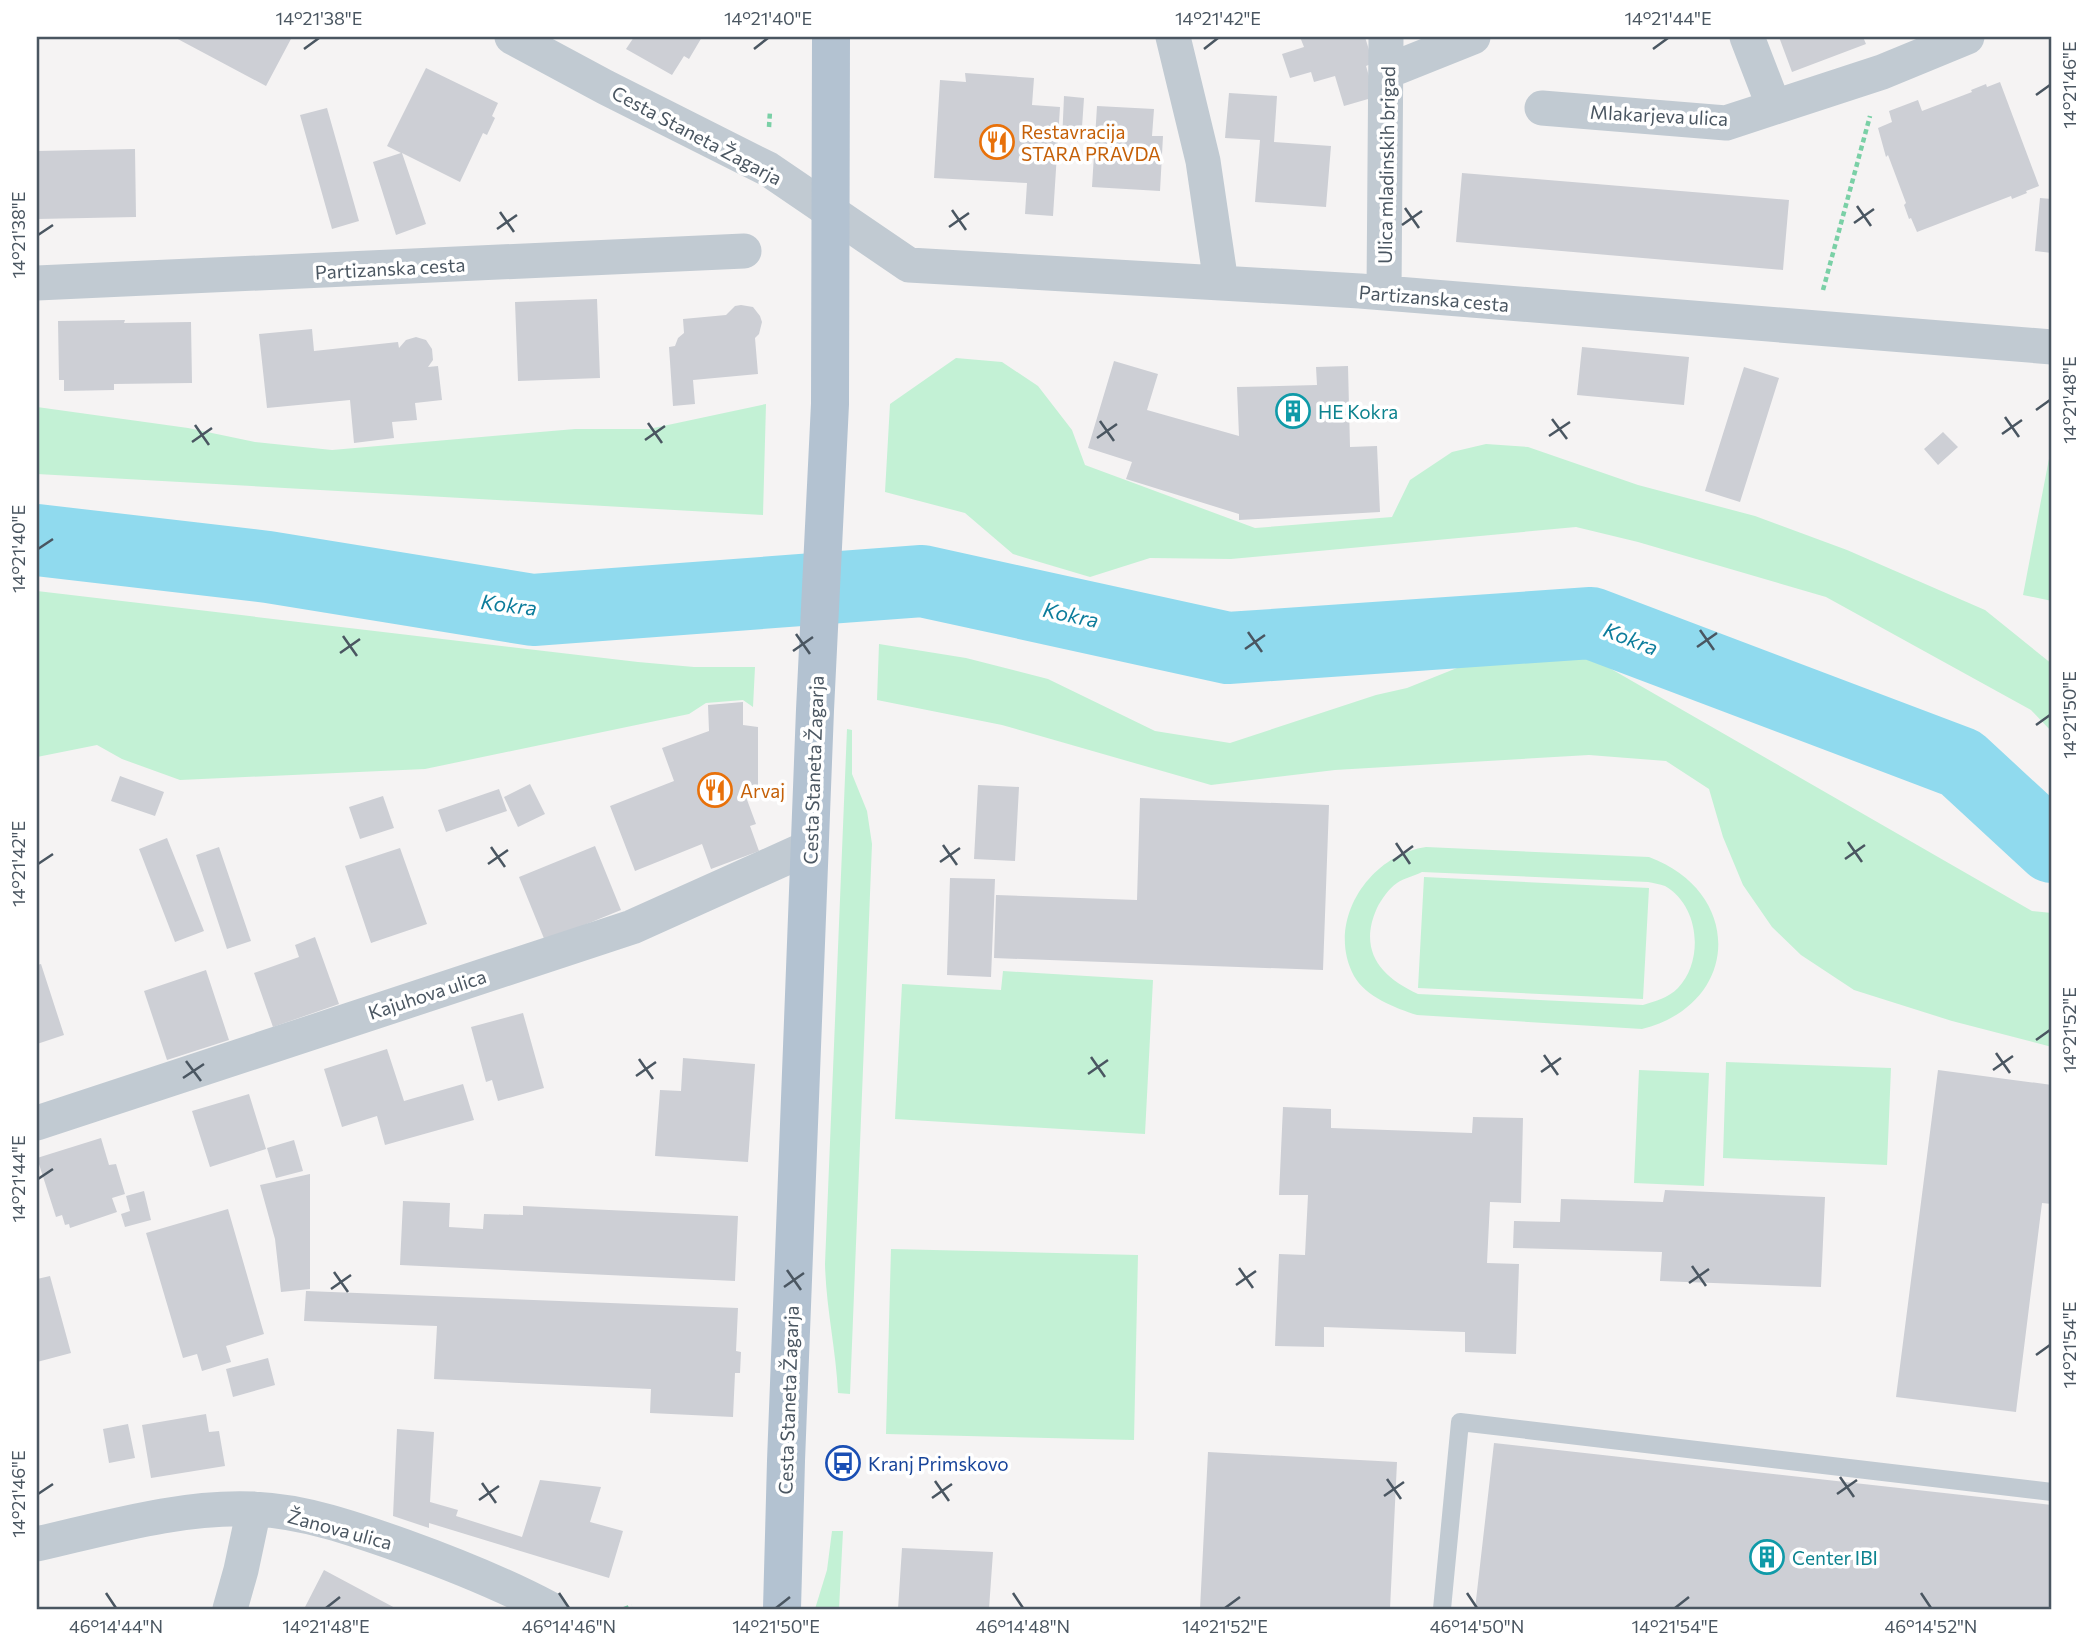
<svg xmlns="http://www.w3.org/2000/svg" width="2089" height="1646" font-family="Commissioner,sans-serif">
<rect width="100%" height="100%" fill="#f5f3f3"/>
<path fill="#c3f1d5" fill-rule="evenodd" d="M956 358 1002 362 1038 386 1072 430 1085 465 1255 528 1392 517 1410 480 1452 452 1486 444 1528 447 1638 485 1755 516 1847 550 1985 610 2052 664V732L2031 710 1826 597 1638 542 1576 527 1231 559 1150 558 1090 577 1013 554 965 513 885 492 890 404Z
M766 404 763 515 37 474V407L188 428 255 442 332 450 575 429H649Z
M2052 443V601L2023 595Z
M37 591 638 662 694 667H755L753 707 743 700 706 703 689 714 425 769 180 780 122 759 97 745 37 757Z
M879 644 966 658 1048 679 1155 731 1230 743 1376 695 1407 688 1457 668 1522 648 1572 653 1599 662 2032 911 2052 913V1047L1952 1021 1854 990 1801 955 1772 927 1743 885 1723 837 1709 789 1666 761 1589 755 1335 770 1211 785 1002 725 877 700Z
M847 729 852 730V774L867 811 872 844 850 1394 838 1393C836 1349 826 1308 825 1264Z
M1426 847 1649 857C1744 892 1741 1004 1642 1029L1417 1015C1395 1008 1366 997 1354 976 1325 922 1369 855 1426 847ZM1422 872 1648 882C1653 883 1660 884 1665 886 1700 906 1704 961 1678 988 1668 998 1656 1001 1643 1005L1418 994C1380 977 1358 950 1377 908 1381 900 1389 888 1397 883 1404 878 1414 876 1422 872Z
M1424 877 1649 888 1643 999 1418 988Z
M1003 971 1153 980 1145 1134 895 1119 902 984 1001 990Z
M1726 1062 1891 1068 1887 1165 1723 1158Z
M1639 1070 1709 1073 1704 1186 1634 1183Z
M891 1249 1138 1255 1134 1440 886 1434Z
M832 1531H843L839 1609H815L827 1570Z"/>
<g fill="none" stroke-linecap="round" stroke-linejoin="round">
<path stroke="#90daee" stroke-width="72" d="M37 540 268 567 533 610 922 581 1228 648 1591 623 1961 763 2052 847"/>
</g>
<path fill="#cdcfd5" d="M174 37H292L266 86Z
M634 37H702L689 59 684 56 672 75 626 49Z
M1300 37H1365L1373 63 1366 66 1375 97 1344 106 1335 76 1314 82 1311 72 1290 78 1282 54 1304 47Z
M1779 37H1863L1866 44 1792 72Z
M426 68 498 103 492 116 495 118 487 135 483 133 460 182 402 153 426 224 396 235 373 162 401 153 387 146Z
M965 73 1034 78 1032 105 1060 107 1053 216 1025 214 1027 183 934 178 940 80 966 82Z
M2000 82 2039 186 2026 191 2027 193 2012 199 2011 196 1917 232 1911 218 1909 219 1904 205 1906 203 1888 155 1886 157 1878 128 1892 122 1889 111 1918 100 1922 111 1972 92 1971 90 1986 84 1987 87Z
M1229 93 1277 96 1274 142 1331 146 1326 207 1255 202 1260 140 1225 138Z
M1064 96 1084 98 1081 142 1062 141Z
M1097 106 1154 109 1152 136H1163L1160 191 1092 187Z
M327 108 359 221 332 229 300 115Z
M135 149 136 217 37 219V151Z
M1462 173 1789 200 1783 270 1456 242Z
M2040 198 2052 199V253L2035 251Z
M597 299 600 378 518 381 515 302Z
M741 305 753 307 760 316 762 322 759 334 755 338 758 374 693 380 695 404 673 406 669 347 675 346 678 338 684 333 683 319 726 315 735 306Z
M125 320 124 323 191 322 192 383 114 384V390L64 391V380H59L58 321Z
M312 329 314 351 398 342 399 348 406 340 416 337 426 340 432 349 433 360 428 367 438 366 442 400 415 403 417 420 392 422 394 438 354 443 350 400 267 408 259 334Z
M1582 347 1689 357 1684 405 1577 395Z
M1114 361 1158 374 1147 410 1239 436 1237 387 1317 385 1316 367 1348 366 1350 447 1377 446 1380 512 1239 520V514L1126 479 1132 462 1088 448Z
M1744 367 1779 378 1740 502 1705 491Z
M1943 432 1958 447 1938 465 1924 449Z
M743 702V725L758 727V797H746L756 824 750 826 759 851 711 869 702 844 635 871 610 806 674 781 662 748 709 731 708 705Z
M120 776 164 792 155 816 111 801Z
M530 784 545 814 518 827 504 797Z
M978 785 1019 787 1015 861 974 859Z
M499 789 507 811 446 832 438 810Z
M383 796 394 828 360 839 349 807Z
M1140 798 1329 805 1323 970 994 958 996 895 1137 900Z
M167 838 204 931 175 942 139 849Z
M595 846 621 910 545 941 519 877Z
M219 847 251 941 227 949 196 855Z
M400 848 427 924 371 943 345 866Z
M950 878 995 879 991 977 947 975Z
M315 937 339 1004 273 1027 254 973 299 957 295 945Z
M41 964 64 1035 37 1044V965Z
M206 970 229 1040 167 1060 144 991Z
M523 1013 544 1088 498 1101 492 1080 486 1082 471 1027Z
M387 1049 404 1101 463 1084 474 1120 385 1145 377 1116 342 1127 324 1069Z
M683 1058 755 1064 748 1162 655 1156 660 1090 681 1091Z
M1938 1070 2052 1085V1204L2042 1203 2016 1412 1896 1397Z
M249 1094 266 1149 210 1167 192 1111Z
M1283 1107 1331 1109V1128L1472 1133 1473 1117 1523 1118 1521 1203 1490 1202 1487 1263 1519 1264 1516 1354 1465 1352V1332L1324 1327V1347L1275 1346 1279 1254 1305 1255 1308 1195H1279Z
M101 1138 109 1165 116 1164 125 1194 112 1198 117 1212 70 1228 69 1224 65 1225 62 1215 56 1217 37 1158Z
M294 1140 303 1171 276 1178 267 1148Z
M310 1174V1289L281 1292 275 1239 260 1185Z
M1665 1190 1825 1197 1821 1287 1660 1281 1662 1252 1513 1248 1514 1221 1560 1222 1561 1199 1663 1202Z
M144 1191 151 1220 125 1227 121 1214 130 1211 126 1196Z
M403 1201 450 1203 449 1227 483 1229 484 1214 523 1215V1206L738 1216 735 1281 400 1265Z
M228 1209 264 1334 226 1346 231 1362 202 1371 197 1354 183 1358 146 1233Z
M50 1276 71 1353 37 1362V1279Z
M306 1291 738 1308 736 1351 741 1352 740 1373H735L733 1417 650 1413 651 1389 434 1379 437 1326 304 1321Z
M268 1358 275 1385 233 1397 226 1369Z
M206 1414 209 1432 219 1431 225 1466 151 1478 142 1425Z
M128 1424 135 1458 109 1463 103 1429Z
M397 1429 434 1432 430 1502 458 1510 456 1516 522 1537 540 1480 601 1487 590 1522 623 1531 609 1578 429 1523V1528L393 1516Z
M1494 1443 2052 1505V1609H1475Z
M1208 1452 1397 1462 1390 1609H1200Z
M902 1548 993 1552 989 1609H898Z
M324 1570 397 1609H304Z"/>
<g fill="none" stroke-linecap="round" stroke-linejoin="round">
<path stroke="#7ad0a6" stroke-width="4.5" stroke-dasharray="5 3.5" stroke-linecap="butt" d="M769 127 770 111
M1823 290 1870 116
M624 1609 632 1606"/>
<path stroke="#c1cad2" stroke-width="18" d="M1442 1609 1460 1422 2052 1492"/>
<path stroke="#c1cad2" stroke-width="35" d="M512 37 605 87 768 169 909 265 1360 291 2052 347
M1173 37 1203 161 1221 283
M1747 37 1774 107
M1388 71 1473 37
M1542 108 1726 123 1882 72 1967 37
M37 283 744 251
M1384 293 1386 37
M37 1123 632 927 810 847
M37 1544C107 1528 180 1506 253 1509 304 1511 355 1529 403 1546 453 1564 503 1584 550 1609
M230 1609 241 1570 254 1509"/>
<path stroke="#b3c2d1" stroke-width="38" d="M782 1609 786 1461 815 710 830 404 831 37"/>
</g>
<path fill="none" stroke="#4a5661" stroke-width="2.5" d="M304 49 319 38M754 49 768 38M1204 49 1218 38M1653 49 1668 38M2036 95 2050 85M1857 206 1871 226M1405 208 1419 228M952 210 966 230M500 212 514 232M1854 223 1874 209M1402 225 1422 211M949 227 969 213M497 229 517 215M38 235 53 225M2036 410 2050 400M2005 417 2019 437M1552 419 1567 439M1100 421 1114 441M648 423 662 443M195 425 209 445M2002 434 2022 420M1549 436 1570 422M1097 438 1117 424M645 440 665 426M192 442 212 428M38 549 53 539M1700 630 1714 650M1248 632 1262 652M796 634 810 654M343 636 357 656M1697 647 1717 633M1245 649 1265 635M793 651 813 637M340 653 360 639M2036 725 2050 715M1848 842 1862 862M1396 843 1410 864M943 845 957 865M491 847 505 867M1845 859 1865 845M1393 861 1413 846M940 862 960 848M38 864 53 854M488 864 508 850M2036 1040 2050 1030M1996 1053 2010 1073M1544 1055 1558 1075M1091 1057 1105 1077M639 1059 653 1079M186 1061 201 1081M1993 1070 2013 1056M1541 1072 1561 1058M1088 1074 1108 1060M636 1076 656 1062M183 1078 204 1064M38 1179 53 1169M1692 1266 1706 1286M1239 1268 1253 1288M787 1270 801 1290M334 1272 348 1292M1689 1283 1709 1269M1236 1285 1256 1271M784 1287 804 1273M331 1289 351 1275M2036 1355 2050 1345M1840 1477 1854 1497M1387 1479 1401 1499M935 1481 949 1501M482 1483 496 1503M38 1494 53 1484M1837 1494 1857 1480M1384 1496 1404 1482M932 1498 952 1484M479 1500 499 1486M106 1593 116 1608M559 1593 569 1608M1013 1593 1023 1608M1467 1593 1477 1608M1921 1593 1931 1608M326 1608 340 1597M776 1608 790 1597M1225 1608 1240 1597M1675 1608 1689 1597"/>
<defs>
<g id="restaurant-ring" transform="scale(1.75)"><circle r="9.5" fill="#fff" stroke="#e8710a" stroke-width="1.5"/><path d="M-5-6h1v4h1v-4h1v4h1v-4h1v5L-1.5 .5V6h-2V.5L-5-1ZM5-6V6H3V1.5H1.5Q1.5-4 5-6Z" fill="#e8710a"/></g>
<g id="building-ring" transform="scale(1.75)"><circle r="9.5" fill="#fff" stroke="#0f9aa8" stroke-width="1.5"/><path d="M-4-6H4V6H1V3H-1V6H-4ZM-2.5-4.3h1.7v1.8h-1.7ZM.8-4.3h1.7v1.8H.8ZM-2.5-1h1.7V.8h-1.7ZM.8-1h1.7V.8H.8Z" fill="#0f9aa8"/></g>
<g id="bus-ring" transform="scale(1.75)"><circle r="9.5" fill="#fff" stroke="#1a4fb4" stroke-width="1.5"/><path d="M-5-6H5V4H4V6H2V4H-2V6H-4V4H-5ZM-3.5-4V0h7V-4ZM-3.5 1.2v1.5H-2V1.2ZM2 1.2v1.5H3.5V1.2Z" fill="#1a4fb4"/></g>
</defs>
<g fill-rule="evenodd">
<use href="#restaurant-ring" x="997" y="142"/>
<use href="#building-ring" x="1293" y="411"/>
<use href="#restaurant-ring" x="715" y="790"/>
<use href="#bus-ring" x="843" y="1463"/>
<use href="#building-ring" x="1767" y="1557"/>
</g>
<g text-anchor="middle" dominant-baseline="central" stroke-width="7" stroke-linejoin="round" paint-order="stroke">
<g font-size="19" fill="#4a5661" stroke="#fff">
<text transform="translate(1659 115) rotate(3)">Mlakarjeva ulica</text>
<text transform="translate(697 135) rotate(28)">Cesta Staneta Žagarja</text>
<text transform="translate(1386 165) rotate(-89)">Ulica mladinskih brigad</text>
<text transform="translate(390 268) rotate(-3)">Partizanska cesta</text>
<text transform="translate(1434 298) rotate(5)">Partizanska cesta</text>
<text transform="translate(813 770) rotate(-88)">Cesta Staneta Žagarja</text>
<text transform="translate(427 994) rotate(-18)">Kajuhova ulica</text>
<text transform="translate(788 1400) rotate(-88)">Cesta Staneta Žagarja</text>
<text transform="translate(340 1529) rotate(15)">Žanova ulica</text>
</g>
<g font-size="19" fill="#c56008" stroke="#fff" text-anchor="start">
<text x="1021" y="131">Restavracija<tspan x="1021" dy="22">STARA PRAVDA</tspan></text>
<text x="740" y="790">Arvaj</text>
</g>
<g font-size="19" fill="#0d838f" stroke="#fff" text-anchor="start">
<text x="1318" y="411">HE Kokra</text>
<text x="1792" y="1557">Center IBI</text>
</g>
<g font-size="19" fill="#164399" stroke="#fff" text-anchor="start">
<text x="868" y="1463">Kranj Primskovo</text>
</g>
<g font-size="21" font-style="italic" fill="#0c7c9b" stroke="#fff">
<text transform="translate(509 604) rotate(7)">Kokra</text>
<text transform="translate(1071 614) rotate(12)">Kokra</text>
<text transform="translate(1631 638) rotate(21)">Kokra</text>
</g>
</g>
<rect width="2089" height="1646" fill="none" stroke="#ffffff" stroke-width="77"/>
<rect x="38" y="38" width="2012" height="1570" fill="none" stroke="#4a5661" stroke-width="2.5"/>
<g font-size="18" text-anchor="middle" fill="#4a5661">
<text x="319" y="25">14°21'38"E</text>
<text x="768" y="25">14°21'40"E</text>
<text x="1218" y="25">14°21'42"E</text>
<text x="1668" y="25">14°21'44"E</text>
<text transform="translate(2070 85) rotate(-90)" y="6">14°21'46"E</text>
<text transform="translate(19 235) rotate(-90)" y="6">14°21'38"E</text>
<text transform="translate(2070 400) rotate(-90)" y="6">14°21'48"E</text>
<text transform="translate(19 549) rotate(-90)" y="6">14°21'40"E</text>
<text transform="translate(2070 715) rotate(-90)" y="6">14°21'50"E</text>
<text transform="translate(19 864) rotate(-90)" y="6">14°21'42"E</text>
<text transform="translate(2070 1030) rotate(-90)" y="6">14°21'52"E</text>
<text transform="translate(19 1179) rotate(-90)" y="6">14°21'44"E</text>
<text transform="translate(2070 1345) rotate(-90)" y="6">14°21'54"E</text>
<text transform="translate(19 1494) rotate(-90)" y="6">14°21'46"E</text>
<text x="116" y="1633">46°14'44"N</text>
<text x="326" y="1633">14°21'48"E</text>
<text x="569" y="1633">46°14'46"N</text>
<text x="776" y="1633">14°21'50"E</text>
<text x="1023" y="1633">46°14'48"N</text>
<text x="1225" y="1633">14°21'52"E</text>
<text x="1477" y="1633">46°14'50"N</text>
<text x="1675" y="1633">14°21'54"E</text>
<text x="1931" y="1633">46°14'52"N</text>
</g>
</svg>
